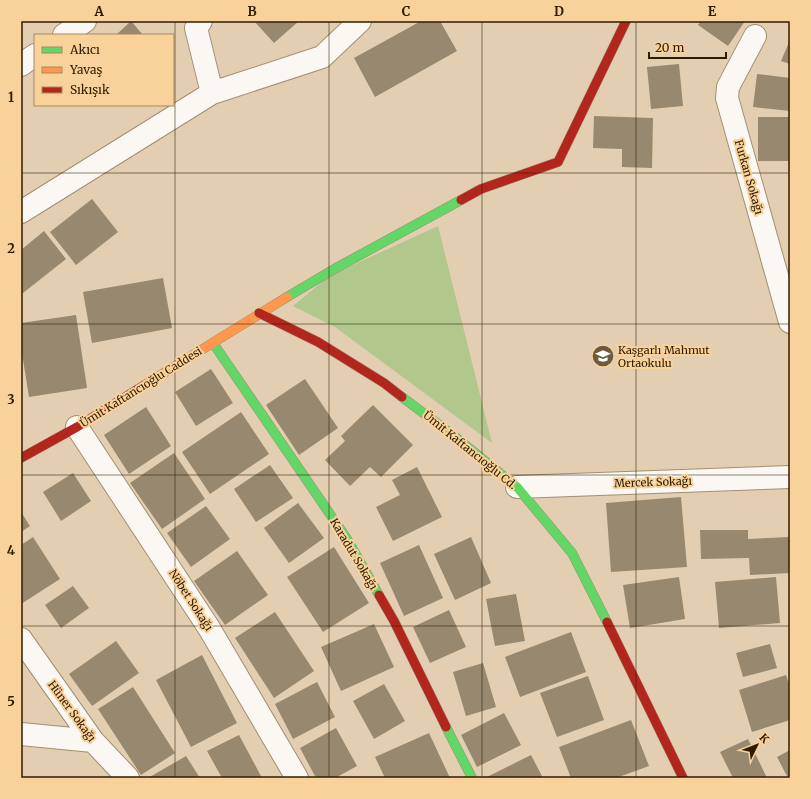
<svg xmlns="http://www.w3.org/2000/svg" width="811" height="799" font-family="Merriweather,serif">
<rect width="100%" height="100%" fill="#e3ceb1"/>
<path fill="#b2c78c" d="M438 226 492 443 335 327 293 306 329 276Z"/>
<path fill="#988870" d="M131 21 143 35H116Z
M254 21H299L274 43Z
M421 21H440L457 51 375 97 354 58Z
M701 21H745L728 46 698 25Z
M790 40V64L781 61Z
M679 64 683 106 651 109 647 67Z
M757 74 790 78V111L753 107Z
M594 116 653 118 652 168 622 167V149L593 148Z
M758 117H790V161H758Z
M92 199 118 232 76 265 50 232Z
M44 231 66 259 23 293 21 290V250Z
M163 278 172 328 92 343 83 292Z
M76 315 87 388 29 397 21 347V323Z
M211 369 233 403 196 426 175 392Z
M305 379 338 428 299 455 266 405Z
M373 405 413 445 381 477 370 467 350 486 325 460 345 441 341 436Z
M146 407 171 446 129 474 104 435Z
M241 412 269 454 210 494 182 452Z
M174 453 205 499 162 529 130 483Z
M270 465 293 498 256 522 234 489Z
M417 467 442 517 393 541 376 507 400 495 392 480Z
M73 473 91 501 61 521 43 492Z
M681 497 687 567 611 572 606 503Z
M298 503 324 538 289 563 264 528Z
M206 506 230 539 191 567 167 533Z
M21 512 30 526 21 532Z
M700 530H748V539L790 537V573L750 575 749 558 701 559Z
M33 537 60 579 21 604V545Z
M471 537 491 583 455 600 434 554Z
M419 545 443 598 404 616 380 563Z
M334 547 369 603 323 632 287 577Z
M237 551 268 595 225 625 194 581Z
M679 577 685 619 630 628 623 585Z
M776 577 780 623 719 628 715 582Z
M73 586 89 608 61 628 45 605Z
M516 594 525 641 495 646 486 599Z
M449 610 466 647 430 663 413 627Z
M275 612 314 671 274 698 235 638Z
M374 624 394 667 341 691 321 647Z
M571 632 586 672 520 697 505 657Z
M116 641 139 673 92 706 69 674Z
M770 644 777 668 743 677 736 653Z
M202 655 237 723 191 747 156 680Z
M483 663 496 707 466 716 453 672Z
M786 675 790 687V720L752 732 739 690Z
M588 676 604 720 557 737 540 693Z
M317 682 335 717 293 739 275 704Z
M384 684 405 721 374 739 353 701Z
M133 687 175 753 141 775 98 709Z
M504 713 521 745 477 767 461 735Z
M631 720 649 766 616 778H571L559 747Z
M336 728 357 766 335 778H316L300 748Z
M429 733 450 778H385L375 757Z
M239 735 262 778H222L207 751Z
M748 739 767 778H733L720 752Z
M790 750V778H788L777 757Z
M531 755 543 778H485Z
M186 756 200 778H148Z"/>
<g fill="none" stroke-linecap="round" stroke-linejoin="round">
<g stroke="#a18f73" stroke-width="24">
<path id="street" d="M201 21 196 28 212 93 322 57 360 21
M64 35 85 21
M755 36 728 87 727 98 790 322
M21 65 35 55
M21 212 212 93
M77 427 209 628 297 778
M517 487 790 477
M21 639 93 741 128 778
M21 734 93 741"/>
</g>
<g stroke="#a18f73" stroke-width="10">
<path id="fast" d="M287 297 336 268 461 200
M213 343 347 539 379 595
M402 397 454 436 517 487 572 553 607 622
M446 727 472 778"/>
</g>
<g stroke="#a18f73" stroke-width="10">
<path id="slow" d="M143 386 287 297"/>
</g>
<g stroke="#a18f73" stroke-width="10">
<path id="jam" d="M461 200 481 189 558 162 626 21
M259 313 318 342 384 383 402 397
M21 458 77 427 143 386
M379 595 394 621 446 727
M607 622 683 778"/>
</g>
<use href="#street" stroke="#fbf8f3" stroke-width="22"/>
<use href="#fast" stroke="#63d668" stroke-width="9"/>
<use href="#slow" stroke="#ff974d" stroke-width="9"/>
<use href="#jam" stroke="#b3261e" stroke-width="9"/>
</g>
<path fill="none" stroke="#2e1c00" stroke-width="1" stroke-opacity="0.55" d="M175 21V778M329 21V778M482 21V778M636 21V778M21 173H790M21 324H790M21 475H790M21 626H790"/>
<defs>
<g id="school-disc" transform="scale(1.15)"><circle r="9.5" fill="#6d5a3e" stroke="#f9d29b"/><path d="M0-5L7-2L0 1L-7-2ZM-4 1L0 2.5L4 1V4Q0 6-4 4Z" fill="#fff"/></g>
</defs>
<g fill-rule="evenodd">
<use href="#school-disc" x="603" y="356"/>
</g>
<g text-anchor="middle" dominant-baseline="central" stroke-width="4" stroke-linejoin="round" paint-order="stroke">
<g font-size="11" fill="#2e1c00" stroke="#f9d29b">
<text transform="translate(749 177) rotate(74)">Furkan Sokağı</text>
<text transform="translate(141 387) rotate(-32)">Ümit Kaftancıoğlu Caddesi</text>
<text transform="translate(470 450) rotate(39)">Ümit Kaftancıoğlu Cd.</text>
<text transform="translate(653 482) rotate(-2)">Mercek Sokağı</text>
<text transform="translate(354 554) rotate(59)">Karadut Sokağı</text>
<text transform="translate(191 600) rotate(57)">Nöbet Sokağı</text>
<text transform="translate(72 711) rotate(54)">Hüner Sokağı</text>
</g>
<g font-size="11" fill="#2e1c00" stroke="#f9d29b" text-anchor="start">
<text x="618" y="350">Kaşgarlı Mahmut<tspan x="618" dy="13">Ortaokulu</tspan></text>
</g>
</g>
<rect width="811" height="799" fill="none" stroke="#f9d29b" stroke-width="44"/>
<rect x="34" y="34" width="140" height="72" fill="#f9d29b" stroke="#a8895d"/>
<rect x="42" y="47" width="20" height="6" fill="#63d668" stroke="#a8895d"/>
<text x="70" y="54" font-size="12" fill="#2e1c00">Akıcı</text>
<rect x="42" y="67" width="20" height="6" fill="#ff974d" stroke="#a8895d"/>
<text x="70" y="74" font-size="12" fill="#2e1c00">Yavaş</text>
<rect x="42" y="87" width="20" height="6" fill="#b3261e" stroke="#a8895d"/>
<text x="70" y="94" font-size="12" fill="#2e1c00">Sıkışık</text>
<g transform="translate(757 745) rotate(47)" stroke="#f9d29b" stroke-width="3" paint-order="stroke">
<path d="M0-3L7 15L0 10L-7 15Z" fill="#2e1c00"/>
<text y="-6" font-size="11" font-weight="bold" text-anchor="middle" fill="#2e1c00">K</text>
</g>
<path d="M649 52v6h77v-6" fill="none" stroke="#2e1c00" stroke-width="2"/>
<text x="655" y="52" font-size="12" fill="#2e1c00" stroke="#f9d29b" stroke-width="3" paint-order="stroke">20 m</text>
<rect x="22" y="22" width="767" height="755" fill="none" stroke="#2e1c00" stroke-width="1.5"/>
<g font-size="13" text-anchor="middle" font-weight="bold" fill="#2e1c00">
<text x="99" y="16">A</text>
<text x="252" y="16">B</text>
<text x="406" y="16">C</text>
<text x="559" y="16">D</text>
<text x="712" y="16">E</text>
<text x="11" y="102">1</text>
<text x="11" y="253">2</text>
<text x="11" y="404">3</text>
<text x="11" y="555">4</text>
<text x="11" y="706">5</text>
</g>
</svg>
